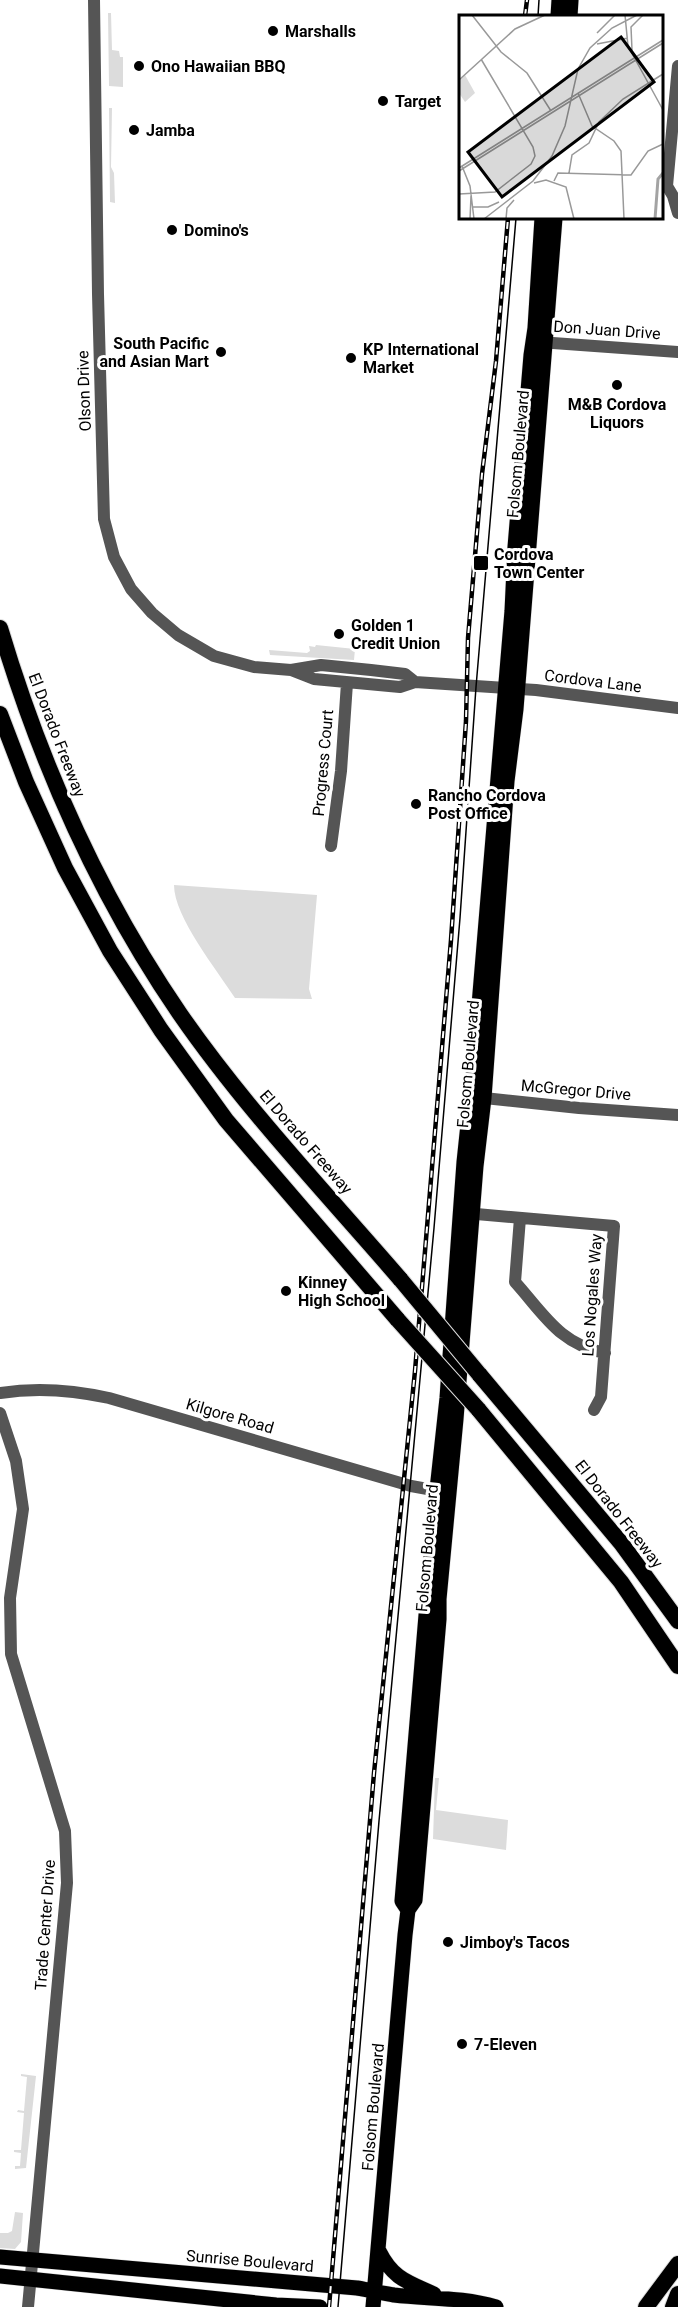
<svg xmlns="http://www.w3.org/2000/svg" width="678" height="2307" font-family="Roboto,sans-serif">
<rect width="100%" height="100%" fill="#fff"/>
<path fill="#dcdcdc" d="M108 13H111L112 50 119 51 120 57H123V87L109 86Z
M109 108H112L111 167 114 173 115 203 110 202Z
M316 645 355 649 354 660 270 655 269 650 307 653 310 651 309 646 315 647Z
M174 885 317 895 309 989 312 999 235 998C217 970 174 917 174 885Z
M435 1778H439L436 1810 508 1820 506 1850 433 1839Z
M21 2074 36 2076 26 2168 15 2169V2166H20L21 2153 14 2152V2150H21L24 2113 17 2112 18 2110 24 2111 27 2077 21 2076Z
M15 2212 23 2213 21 2242 15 2249 0 2248V2233H8L12 2231Z"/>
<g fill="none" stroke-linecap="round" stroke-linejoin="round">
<g stroke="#dbdbdb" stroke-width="16">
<path id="major" d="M558 16 559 0
M570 16 571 0
M408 1910 402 1901 435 1508 447 1398 464 1162 473 1077 512 611 515 547 531 355 535 328 542 218
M379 2251C393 2279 408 2282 434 2294
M0 2257 357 2288C369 2290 382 2293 394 2295 429 2299 462 2297 496 2307
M0 2276 276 2305 320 2307
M373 2307 405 1935 408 1910 415 1900 439 1619V1599L456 1419 476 1166 484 1098 507 781 516 709 555 218"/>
</g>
<g stroke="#dbdbdb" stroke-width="18">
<path id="highway" d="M0 628C41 765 99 896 180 1014 245 1108 326 1193 401 1280
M0 714 26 782 65 868 110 951 161 1030 226 1120 398 1320
M479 1374 621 1543 678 1621
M478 1409 621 1582 678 1666
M646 2307 678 2264
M673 2307 678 2294"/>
</g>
<path stroke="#555" stroke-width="12" d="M94 0 98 294 104 519 114 557 131 589 152 613 178 635 214 656 254 667 291 670 314 679 400 687 415 682 536 690 678 708
M678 66 667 186 673 196 678 213
M539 342 678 352
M291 670 321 665 371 670 405 674 415 682
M331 846 341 771 347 683
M475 1097 579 1108 678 1115
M465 1213 614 1226 601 1397 594 1410
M520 1218 515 1282C543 1313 560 1345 605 1353
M0 1393C37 1387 73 1390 109 1398L411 1486 444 1492
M0 1413 16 1461 23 1509 10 1598 11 1654 65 1831 67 1883 28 2307"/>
<use href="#major" stroke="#000" stroke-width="15"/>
<use href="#highway" stroke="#000" stroke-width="16"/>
<path stroke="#000" stroke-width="1.5" d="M538 16 539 0
M338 2307 379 1821 434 1228 460 918 476 687 516 218"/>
<g stroke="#000" stroke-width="4.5">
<path id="rail" d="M525 16 527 0
M329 2307 374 1773 415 1371 451 940 466 721 468 638 482 474 496 361 508 218"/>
</g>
<use href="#rail" stroke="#fff" stroke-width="2" stroke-dasharray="7" stroke-linecap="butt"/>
<g stroke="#dbdbdb" stroke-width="18" stroke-linecap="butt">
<path id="highway-bridge" d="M401 1280 479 1374
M398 1320 478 1409"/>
</g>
<use href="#highway-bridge" stroke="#000" stroke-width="16"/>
</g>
<g fill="#000" stroke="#fff" stroke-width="2">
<circle cx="273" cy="31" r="6"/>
<circle cx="139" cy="66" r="6"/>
<circle cx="383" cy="101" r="6"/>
<circle cx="134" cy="130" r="6"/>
<circle cx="172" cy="230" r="6"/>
<circle cx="221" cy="352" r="6"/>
<circle cx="351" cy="358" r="6"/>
<circle cx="617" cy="385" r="6"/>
<rect x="473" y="555" width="16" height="16" rx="3"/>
<circle cx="339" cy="634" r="6"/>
<circle cx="416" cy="804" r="6"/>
<circle cx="286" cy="1291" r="6"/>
<circle cx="448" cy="1942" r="6"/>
<circle cx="462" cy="2044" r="6"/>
</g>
<g text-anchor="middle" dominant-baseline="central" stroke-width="6" stroke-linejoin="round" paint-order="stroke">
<g font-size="16" font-weight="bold" fill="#000" stroke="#fff" text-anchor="start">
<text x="285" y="31">Marshalls</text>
<text x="151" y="66">Ono Hawaiian BBQ</text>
<text x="395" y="101">Target</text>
<text x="146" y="130">Jamba</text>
<text x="184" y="230">Domino's</text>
<text x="209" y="343" text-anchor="end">South Pacific<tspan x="209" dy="18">and Asian Mart</tspan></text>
<text x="363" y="349">KP International<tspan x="363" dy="18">Market</tspan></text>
<text x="617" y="404" text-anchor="middle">M&amp;B Cordova<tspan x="617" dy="18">Liquors</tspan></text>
<text x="494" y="554">Cordova<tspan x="494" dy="18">Town Center</tspan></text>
<text x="351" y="625">Golden 1<tspan x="351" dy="18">Credit Union</tspan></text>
<text x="428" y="795">Rancho Cordova<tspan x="428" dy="18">Post Office</tspan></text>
<text x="298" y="1282">Kinney<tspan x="298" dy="18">High School</tspan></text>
<text x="460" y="1942">Jimboy's Tacos</text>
<text x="474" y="2044">7-Eleven</text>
</g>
<g font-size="16" fill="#000" stroke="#fff">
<text transform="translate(607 330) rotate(4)">Don Juan Drive</text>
<text transform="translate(84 391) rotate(-92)">Olson Drive</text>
<text transform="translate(518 454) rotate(-85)">Folsom Boulevard</text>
<text transform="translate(593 681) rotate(7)">Cordova Lane</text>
<text transform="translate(57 735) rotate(69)">El Dorado Freeway</text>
<text transform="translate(323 763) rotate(-85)">Progress Court</text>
<text transform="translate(468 1064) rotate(-85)">Folsom Boulevard</text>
<text transform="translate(576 1090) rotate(5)">McGregor Drive</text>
<text transform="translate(306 1142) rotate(49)">El Dorado Freeway</text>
<text transform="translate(592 1295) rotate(-86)">Los Nogales Way</text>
<text transform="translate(230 1416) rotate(16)">Kilgore Road</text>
<text transform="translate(619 1514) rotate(52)">El Dorado Freeway</text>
<text transform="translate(427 1548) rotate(-85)">Folsom Boulevard</text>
<text transform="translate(45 1925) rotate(-86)">Trade Center Drive</text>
<text transform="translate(373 2107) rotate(-85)">Folsom Boulevard</text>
<text transform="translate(250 2261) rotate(5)">Sunrise Boulevard</text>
</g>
</g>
<g transform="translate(459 15)">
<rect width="204" height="204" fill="#fff"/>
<path d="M6 60 16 78 6 87 0 78V66Z" fill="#dcdcdc"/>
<path fill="none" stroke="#a3a3a3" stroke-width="3" d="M196 204 199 164 204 158"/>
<path fill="none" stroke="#999" stroke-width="1.5" d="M13 0 42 37 68 58 92 96M166 0 169 31 204 95M138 18 156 0M138 29 169 23M173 35 172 12 184 0M0 65 56 14 86 0M119 78 133 111 155 126 162 136 165 204M3 151 11 171 15 204M0 153 204 25M0 156 204 28M110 158 113 140 130 128 140 107 164 84 204 59M95 166 99 158 172 160 189 136 204 129M75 168 87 165 107 172 115 204M0 179 36 177 72 149 76 141 74 132 22 44M13 192H29L40 187M11 204 12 181M25 204 74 166 93 141 106 111 119 54 131 33 153 13 178 0M47 204 48 193 55 185"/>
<path fill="#000" fill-opacity="0.15" stroke="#000" stroke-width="3" d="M162 22 195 67 43 182 9 137Z"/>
<rect width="204" height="204" fill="none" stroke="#000" stroke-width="3"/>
</g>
</svg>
